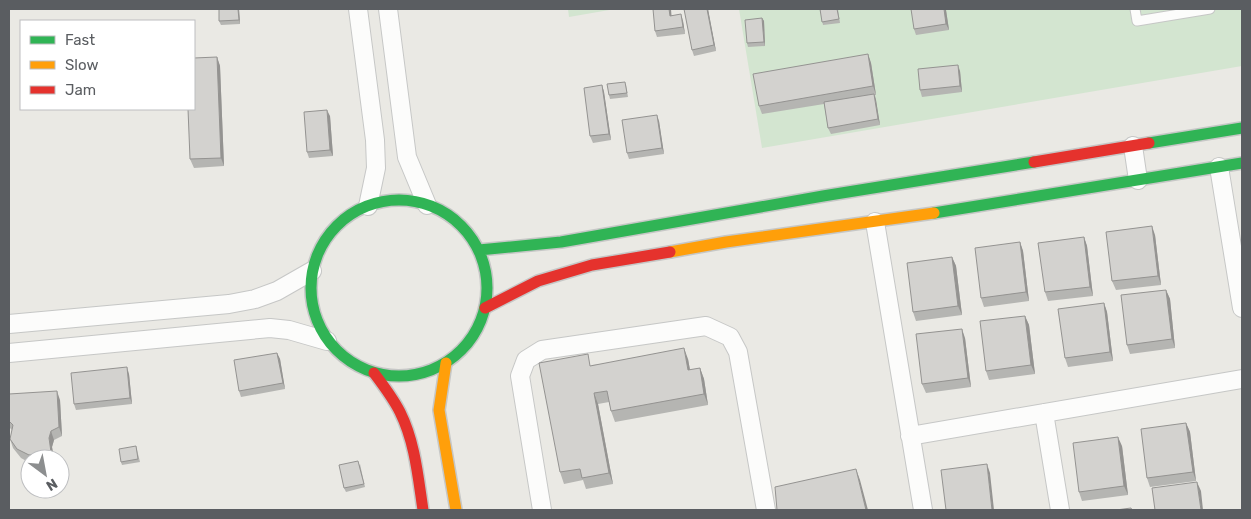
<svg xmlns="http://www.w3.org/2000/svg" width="1251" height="519" font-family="Rubik,sans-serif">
<rect width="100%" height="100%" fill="#eae9e4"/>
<path fill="#d3e5d0" d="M568 9H615L569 17Z
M739 9H1242V66L762 148Z"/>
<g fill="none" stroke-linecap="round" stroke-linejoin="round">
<g stroke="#c6c7c6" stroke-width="11">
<path id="lane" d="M1135 9 1137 21 1210 9"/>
</g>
<g stroke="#c6c7c6" stroke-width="20">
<path id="street" d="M358 9 375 140 376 168 368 206
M388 9 407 157 427 205
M1133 146 1138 180
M1219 167 1242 308
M875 222 923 510
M9 324 229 304 255 299 277 291 312 271
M9 353 270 328 289 330 327 341
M1044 413 1060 510
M910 436 1242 379
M542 510 520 376 526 360 542 350 706 326 730 337 738 352 766 510"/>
</g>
<g stroke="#c6c7c6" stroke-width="14">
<path id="fast" d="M1149 143 1242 128
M311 288a88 88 0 1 1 176 0a88 88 0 1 1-176 0Z
M934 213 1242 163
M479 250 561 242 823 196 1034 162"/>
</g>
<g stroke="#c6c7c6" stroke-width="14">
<path id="slow" d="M670 252 726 242 934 213
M446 363 439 410 456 510"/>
</g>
<g stroke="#c6c7c6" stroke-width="14">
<path id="jam" d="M1034 162 1149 143
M485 308 538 281 592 265 670 252
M374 373C383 385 393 398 400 412 415 442 418 477 423 510"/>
</g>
<use href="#lane" stroke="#fcfcfb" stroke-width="9"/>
<use href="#street" stroke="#fcfcfb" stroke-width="18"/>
<use href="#fast" stroke="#30b455" stroke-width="11"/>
<use href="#slow" stroke="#ff9f0a" stroke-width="11"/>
<use href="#jam" stroke="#e5322d" stroke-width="11"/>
</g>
<path fill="#b5b5b2" d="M239 9 240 24 221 25 219 21Z
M671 9V15L683 21 685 34 657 37 655 31Z
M708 9 716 51 694 56 692 50Z
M820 9H838L840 23 823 25Z
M946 10 949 30 916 35 914 29Z
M762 18 764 21 765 46 748 47 747 43Z
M868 54 871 63 876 95H875L876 100 880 125 831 134 828 128 824 104 762 114 759 106Z
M217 57 220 66 224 166 194 168 190 159Z
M960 71 962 92 922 97 920 90Z
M602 85 604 92 611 140 593 143 590 136Z
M626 85 628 97 610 99 609 95Z
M330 116 333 156 309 158 307 152Z
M659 121 664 154 629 159 627 153Z
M1155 235 1161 285 1116 290 1112 281Z
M1084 237 1087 246 1093 296 1048 301 1045 292Z
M1020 242 1023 251 1029 301 984 307 981 298Z
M952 257 956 266 962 315 916 321 913 312Z
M1166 290 1170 299 1175 348 1130 354 1127 345Z
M1104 303 1107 312 1113 361 1068 367 1065 358Z
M1025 316 1029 325 1035 374 989 380 986 371Z
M965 338 971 387 926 393 922 384Z
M277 353 280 359 285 389 241 397 239 391Z
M688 359 690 370 700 368 704 379 708 405 615 422 611 411 609 402 598 404 613 484 586 489 583 480 564 484 560 472 592 365Z
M129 374 132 404 76 410 74 404Z
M9 394 60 400 62 436 54 440 52 447 54 459H30V463L21 458 13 448 10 439 12 430 9 427Z
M1186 423 1190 432 1196 481 1150 487 1147 478Z
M136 446 140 462 122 465 121 462Z
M1122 446 1128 495 1082 501 1079 492Z
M360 464 365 487 346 492 344 488Z"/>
<path fill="#949391" d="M238 9H239L240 24 239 20Z
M669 9H671L672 22 670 16Z
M707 9H708L716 51 714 45Z
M944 9H945L946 10 949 30 946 24Z
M681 14 683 21 685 34 683 27Z
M762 18 764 21 765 46 764 42Z
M868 54 871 63 876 95 873 86Z
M217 57 220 66 224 166 221 158Z
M958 65 960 71 962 92 960 86Z
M602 85 604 92 611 140 609 134Z
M874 94 876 100 880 125 878 119Z
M327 110 330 116 333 156 330 150Z
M657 115 659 121 664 154 662 148Z
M1152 226 1155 235 1161 285 1158 276Z
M1084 237 1087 246 1093 296 1090 287Z
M1020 242 1023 251 1029 301 1026 292Z
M952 257 956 266 962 315 958 306Z
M1166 290 1170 299 1175 348 1172 339Z
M1104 303 1107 312 1113 361 1110 352Z
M1025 316 1029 325 1035 374 1031 365Z
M962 329 965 338 971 387 968 378Z
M684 348 688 359 692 381 688 370Z
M277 353 280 359 285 389 283 383Z
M127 367 129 374 132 404 130 398Z
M700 368 704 379 708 405 704 394Z
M57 391 60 400 62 436 59 427Z
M594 393 598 404 613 484 609 473Z
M1186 423 1190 432 1196 481 1193 472Z
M51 431 54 440 52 447 54 459 51 452 49 438Z
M1118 437 1122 446 1128 495 1124 486Z
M987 464 990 473 994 510H992Z
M856 469 860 480 868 510H866Z
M1197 482 1201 491 1203 510H1201Z"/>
<path fill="#d3d2cf" stroke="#949391" d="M219 9H238L239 20 219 21Z
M653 9H669L670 16 681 14 683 27 655 31Z
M684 9H707L714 45 692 50Z
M820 9H837L839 19 822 22Z
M911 9H944L946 24 914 29Z
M762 18 764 42 747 43 745 20Z
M868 54 873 86 759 106 753 74Z
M217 57 221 158 190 159 188 109H194V58Z
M958 65 960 86 920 90 918 69Z
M625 82 627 93 609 95 607 84Z
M602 85 609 134 590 136 584 88Z
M874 94 878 119 828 128 824 102Z
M327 110 330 150 307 152 304 112Z
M657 115 662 148 627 153 622 120Z
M1152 226 1158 276 1112 281 1106 232Z
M1084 237 1090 287 1045 292 1038 243Z
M1020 242 1026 292 981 298 975 248Z
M952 257 958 306 913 312 907 263Z
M1166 290 1172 339 1127 345 1121 295Z
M1104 303 1110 352 1065 358 1058 309Z
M1025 316 1031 365 986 371 980 321Z
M962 329 968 378 922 384 916 334Z
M684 348 688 370 700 368 704 394 611 411 607 391 594 393 609 473 582 478 580 469 560 472 539 363 588 354 590 366Z
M277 353 283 383 239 391 234 360Z
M127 367 130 398 74 404 71 373Z
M57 391 59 427 51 431 49 438 51 452 29 455 17 449 10 439 13 425 9 421V394Z
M1186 423 1193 472 1147 478 1141 429Z
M1118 437 1124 486 1079 492 1073 443Z
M136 446 138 459 121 462 119 449Z
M358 461 364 484 344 488 339 465Z
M987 464 992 510H946L941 470Z
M856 469 866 510H777L775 487Z
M1197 482 1201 510H1155L1152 488Z
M1131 508 1132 510H1116Z"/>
<rect width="1251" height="519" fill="none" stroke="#5a5d61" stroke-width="20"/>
<rect x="20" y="20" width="175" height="90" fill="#ffffff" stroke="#bdbec0"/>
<rect x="30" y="36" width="25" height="8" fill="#30b455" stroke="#bdbec0"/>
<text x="65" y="45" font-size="15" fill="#5a5d61">Fast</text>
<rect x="30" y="61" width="25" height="8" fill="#ff9f0a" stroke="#bdbec0"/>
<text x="65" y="70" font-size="15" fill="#5a5d61">Slow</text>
<rect x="30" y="86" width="25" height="8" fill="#e5322d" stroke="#bdbec0"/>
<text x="65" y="95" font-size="15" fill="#5a5d61">Jam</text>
<g transform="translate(45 474) rotate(148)"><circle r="24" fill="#ffffff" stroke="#bdbec0"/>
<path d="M0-4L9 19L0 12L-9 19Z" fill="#8c8e8f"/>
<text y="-8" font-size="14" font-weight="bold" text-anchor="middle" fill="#5a5d61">N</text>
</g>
</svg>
